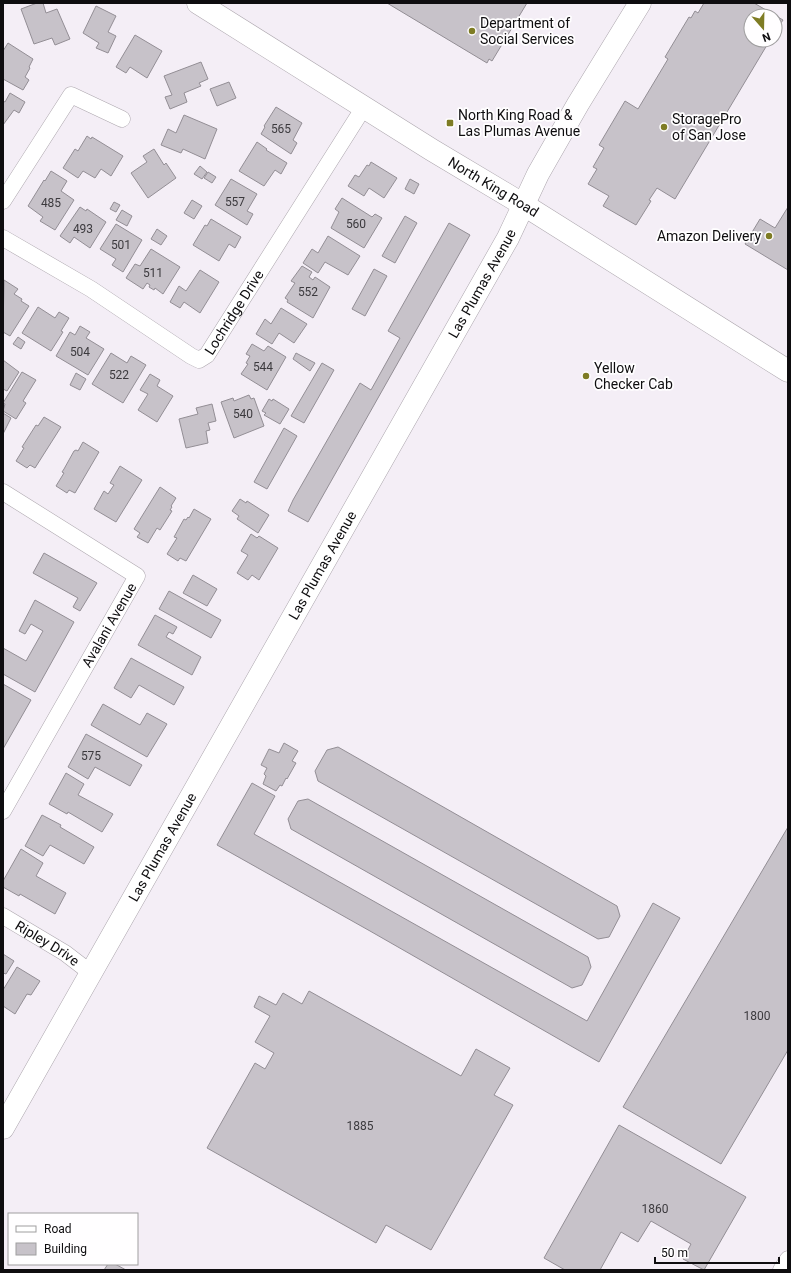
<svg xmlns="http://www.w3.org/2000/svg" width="791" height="1273" font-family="Roboto,sans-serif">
<rect width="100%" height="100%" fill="#f4eef6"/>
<path fill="#c7c2c9" stroke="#938e95" d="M37 3H43L46 13 57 9 70 39 55 45 52 38 34 44 21 9Z
M387 3H527L492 61 489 59 487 63Z
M704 3H754L783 20 775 32V16H751V40H770L675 199 657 188 649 200 651 201 636 225 603 206 609 196 588 184 597 169 593 167 604 148 599 145 625 101 638 109 668 59 665 57 689 17 691 18 695 11 698 13Z
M96 6 116 16 108 32 116 36 108 53 96 48 99 43 83 33Z
M135 35 162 51 147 78 130 67 126 73 116 67Z
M8 43 33 59 29 67 30 68 25 77 29 80 23 90 3 79V51Z
M201 62 208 79 199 83 201 86 184 93 187 102 170 109 165 97 172 95 164 76Z
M229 82 236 98 217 106 210 89Z
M10 93 25 102 19 113 14 110 3 125V101L5 102Z
M276 107 302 123 293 140 297 143 291 154 261 134 265 127 264 126Z
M184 115 217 129 205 159 183 149 181 153 161 145 168 129 176 133Z
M87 136 91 139 92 137 123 156 111 176 101 169 95 178 83 171 78 178 63 168 75 149 78 151Z
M257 142 267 149 266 150 287 163 281 174 275 170 264 186 239 171Z
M154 149 164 165 166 163 176 178 148 198 131 173 147 162 143 156Z
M371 162 397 178 384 198 369 188 364 196 348 186 355 175 359 177 367 165 369 166Z
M200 166 207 172 202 179 194 174Z
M51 171 67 181 61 191 74 200 55 230 40 221 43 217 28 206 44 180 45 181Z
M208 172 216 177 212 183 204 178Z
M231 179 257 194 247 211 253 214 247 225 215 205Z
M410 179 419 184 414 194 405 189Z
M342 198 372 217 375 214 382 218 364 248 331 228 339 212 335 209Z
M192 200 202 206 194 219 184 213Z
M114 202 120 205 116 212 110 209Z
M80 207 86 211 87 209 106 222 90 248 74 237 70 243 60 236Z
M788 207V270L745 244 760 219 775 228Z
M122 210 132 216 127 226 116 220Z
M405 216 417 223 395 263 382 256Z
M211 219 241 237 235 248 229 244 219 261 193 245 205 225 207 226Z
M449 223 470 235 308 522 288 511 293 500 360 383 371 390 400 338 388 331Z
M116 224 142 240 123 272 112 265 116 259 100 249Z
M157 229 167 236 161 245 151 239Z
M328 236 360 256 348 275 325 262 318 273 303 263 312 249 318 253Z
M151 249 180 267 163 294 155 288 154 290 149 287 150 285 147 283 143 289 126 278 135 264 140 266Z
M302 266 312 272 309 277 313 280 315 277 330 287 313 318 287 302 288 300 285 298 295 283 291 281Z
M374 269 387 276 365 316 352 309Z
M200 270 219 282 200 313 184 302 180 308 170 302 179 286 186 291Z
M4 280 18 289 14 294 22 299 21 301 29 306 10 336 3 332Z
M38 307 55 318 59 312 69 318 61 331 63 332 51 351 22 333Z
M281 308 307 324 294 343 279 333 272 344 256 334 265 319 271 324Z
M80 326 90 332 86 338 104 349 88 375 56 356 70 332 75 335Z
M18 337 25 342 21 349 13 344Z
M252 344 264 351 268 346 286 357 267 390 241 374 248 364 246 363 250 356 246 354Z
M111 353 127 363 131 356 146 365 123 403 92 384Z
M296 353 315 363 310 371 293 359Z
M3 360 19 372 7 391 3 389Z
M322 363 334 370 304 423 291 416Z
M22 372 36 380 23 401 26 403 16 419 3 411 5 404 3 403Z
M76 373 86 379 80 390 70 385Z
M150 374 160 380 157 386 173 396 157 422 138 410 148 394 140 390Z
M249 395 251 399 254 398 264 426 234 438 221 402 233 398 234 401Z
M269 399 272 401 273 399 289 409 280 424 264 415 266 413 262 411Z
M212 404 216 421 208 423 210 430 206 431 208 443 186 448 179 419 198 414 196 408Z
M3 413 11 418 3 434Z
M44 417 61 427 35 468 30 465 27 468 16 461 24 448 22 447 36 425 38 426Z
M284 428 297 436 267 489 254 482Z
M83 442 99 452 75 493 69 490 67 493 56 486 64 473 62 472 64 469 74 451 76 450 78 451Z
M120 466 142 480 116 522 94 509 104 491 108 494 114 485 110 483Z
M160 487 176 498 171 506 172 507 170 510 172 511 160 530 157 528 148 543 137 537 140 533 134 529Z
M240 499 246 503 247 501 269 515 258 533 237 519 239 516 232 511Z
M194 509 211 519 186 561 180 558 178 561 167 554 177 538 174 537 184 519 186 520 188 517 189 518Z
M251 534 257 538 259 536 278 548 259 580 252 575 248 580 237 573 248 555 241 551Z
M44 553 97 583 80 611 73 607 78 598 33 573Z
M193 575 217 589 207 606 183 593Z
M169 591 221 620 211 638 159 609Z
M35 600 74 622 35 692 3 674V648L26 661 43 631 31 624 25 634 19 631Z
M155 615 177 627 173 634 169 632 166 637 201 657 192 675 138 645Z
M131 658 184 687 174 705 139 685 131 698 114 688Z
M3 684 31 700 3 749Z
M103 704 140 725 147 713 167 724 147 757 91 725Z
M86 734 142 765 130 786 95 767 88 779 68 767Z
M284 743 298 751 292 761 296 763 287 779 286 778 282 786 280 785 276 791 263 784 266 776 264 774 267 768 261 765 269 749 279 753Z
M338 747 617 906 620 916 609 937 598 939 318 781 315 771 327 750Z
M66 773 84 784 78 795 113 814 102 832 68 812 67 814 49 804Z
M252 783 275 796 254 834 587 1021 653 903 680 918 599 1062 370 931 217 845Z
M308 799 588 957 591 967 582 985 572 988 291 829 288 819 298 801Z
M42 815 61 825 60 827 94 847 84 864 50 845 43 856 25 846Z
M788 827V1050L721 1164 623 1107Z
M21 849 43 863 36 876 66 893 55 914 20 894 19 896 3 887V881Z
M3 954 14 961 6 974 3 973Z
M17 967 40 981 31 995 27 994 15 1014 3 1006V990Z
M309 991 461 1076 476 1049 510 1068 494 1095 513 1105 431 1250 386 1225 376 1243 207 1148 255 1063 265 1069 274 1053 255 1042 270 1016 254 1007 259 996 276 1005 283 993 302 1004Z
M619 1125 746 1197 704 1270 683 1259 691 1244 651 1221 638 1242 621 1232 600 1270H565L544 1258Z
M108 1264H115L126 1270H104Z"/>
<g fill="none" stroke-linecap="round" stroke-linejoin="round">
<g stroke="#aca6ad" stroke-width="17">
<g id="street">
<path d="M3 201 71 95 122 119"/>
<path id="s1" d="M3 238 91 289 191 356 199 360 207 355 364 107"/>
<path d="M3 492 137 576 3 811"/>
<path id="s2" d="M3 916 65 953 91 973"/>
<path d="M781 1270 788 1259"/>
</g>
</g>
<g stroke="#aca6ad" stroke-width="23">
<g id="secondary">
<path id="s3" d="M198 3 432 150 524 205 788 371"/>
<path id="s4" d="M3 1128 508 238 538 174 578 104 640 3"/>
</g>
</g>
<use href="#street" stroke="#fff" stroke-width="16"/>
<use href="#secondary" stroke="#fff" stroke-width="22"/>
</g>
<g fill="#7e7c24" stroke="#fffeff" stroke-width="1.5">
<circle cx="472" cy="31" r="4"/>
<rect x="446" y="119" width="8" height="8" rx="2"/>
<circle cx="664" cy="127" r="4"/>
<circle cx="769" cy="236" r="4"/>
<circle cx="586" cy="376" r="4"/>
</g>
<g text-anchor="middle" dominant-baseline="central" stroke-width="3.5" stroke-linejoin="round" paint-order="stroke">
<g font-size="12" fill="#3c3a3e">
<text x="281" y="129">565</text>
<text x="235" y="202">557</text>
<text x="51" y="203">485</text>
<text x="356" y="224">560</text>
<text x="83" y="229">493</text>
<text x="121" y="245">501</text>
<text x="153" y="273">511</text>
<text x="308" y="292">552</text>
<text x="80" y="352">504</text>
<text x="263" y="367">544</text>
<text x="119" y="375">522</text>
<text x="243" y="414">540</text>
<text x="91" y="756">575</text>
<text x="757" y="1016">1800</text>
<text x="360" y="1126">1885</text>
<text x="655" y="1209">1860</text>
</g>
<g font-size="14" fill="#0e0d0f" stroke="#fffeff" text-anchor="start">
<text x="480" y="23">Department of<tspan x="480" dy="16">Social Services</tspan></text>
<text x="458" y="115">North King Road &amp;<tspan x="458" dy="16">Las Plumas Avenue</tspan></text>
<text x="672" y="119">StoragePro<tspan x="672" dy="16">of San Jose</tspan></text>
<text x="761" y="236" text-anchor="end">Amazon Delivery</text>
<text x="594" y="368">Yellow<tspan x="594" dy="16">Checker Cab</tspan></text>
</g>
<g font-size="14" fill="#0e0d0f" stroke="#fffeff">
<text stroke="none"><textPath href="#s3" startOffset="348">North King Road</textPath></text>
<text stroke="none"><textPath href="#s4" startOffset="971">Las Plumas Avenue</textPath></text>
<text stroke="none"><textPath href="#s1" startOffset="291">Lochridge Drive</textPath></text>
<text stroke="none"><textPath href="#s4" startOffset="647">Las Plumas Avenue</textPath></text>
<text transform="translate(109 625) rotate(-60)">Avalani Avenue</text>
<text stroke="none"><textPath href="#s4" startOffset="323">Las Plumas Avenue</textPath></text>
<text stroke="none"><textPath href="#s2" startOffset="52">Ripley Drive</textPath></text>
</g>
</g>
<rect width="791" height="1273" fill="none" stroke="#0e0d0f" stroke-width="8"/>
<rect x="8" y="1213" width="130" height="52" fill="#fffeff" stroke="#9f9e9f"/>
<rect x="16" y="1226" width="20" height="6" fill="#ffffff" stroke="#9f9e9f"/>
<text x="44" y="1233" font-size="12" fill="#0e0d0f">Road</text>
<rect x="16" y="1243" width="20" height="12" fill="#c7c2c9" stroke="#9f9e9f"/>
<text x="44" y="1253" font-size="12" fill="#0e0d0f">Building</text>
<g transform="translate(763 28) rotate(160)"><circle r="19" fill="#fffeff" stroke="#9f9e9f"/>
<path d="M0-3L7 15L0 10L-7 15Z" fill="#7e7c24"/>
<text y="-6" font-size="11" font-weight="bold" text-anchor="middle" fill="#0e0d0f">N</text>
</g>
<path d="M655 1257v6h124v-6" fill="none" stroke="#0e0d0f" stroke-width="2"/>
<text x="661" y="1257" font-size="12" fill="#0e0d0f" stroke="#fffeff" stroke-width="3" paint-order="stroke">50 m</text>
</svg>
